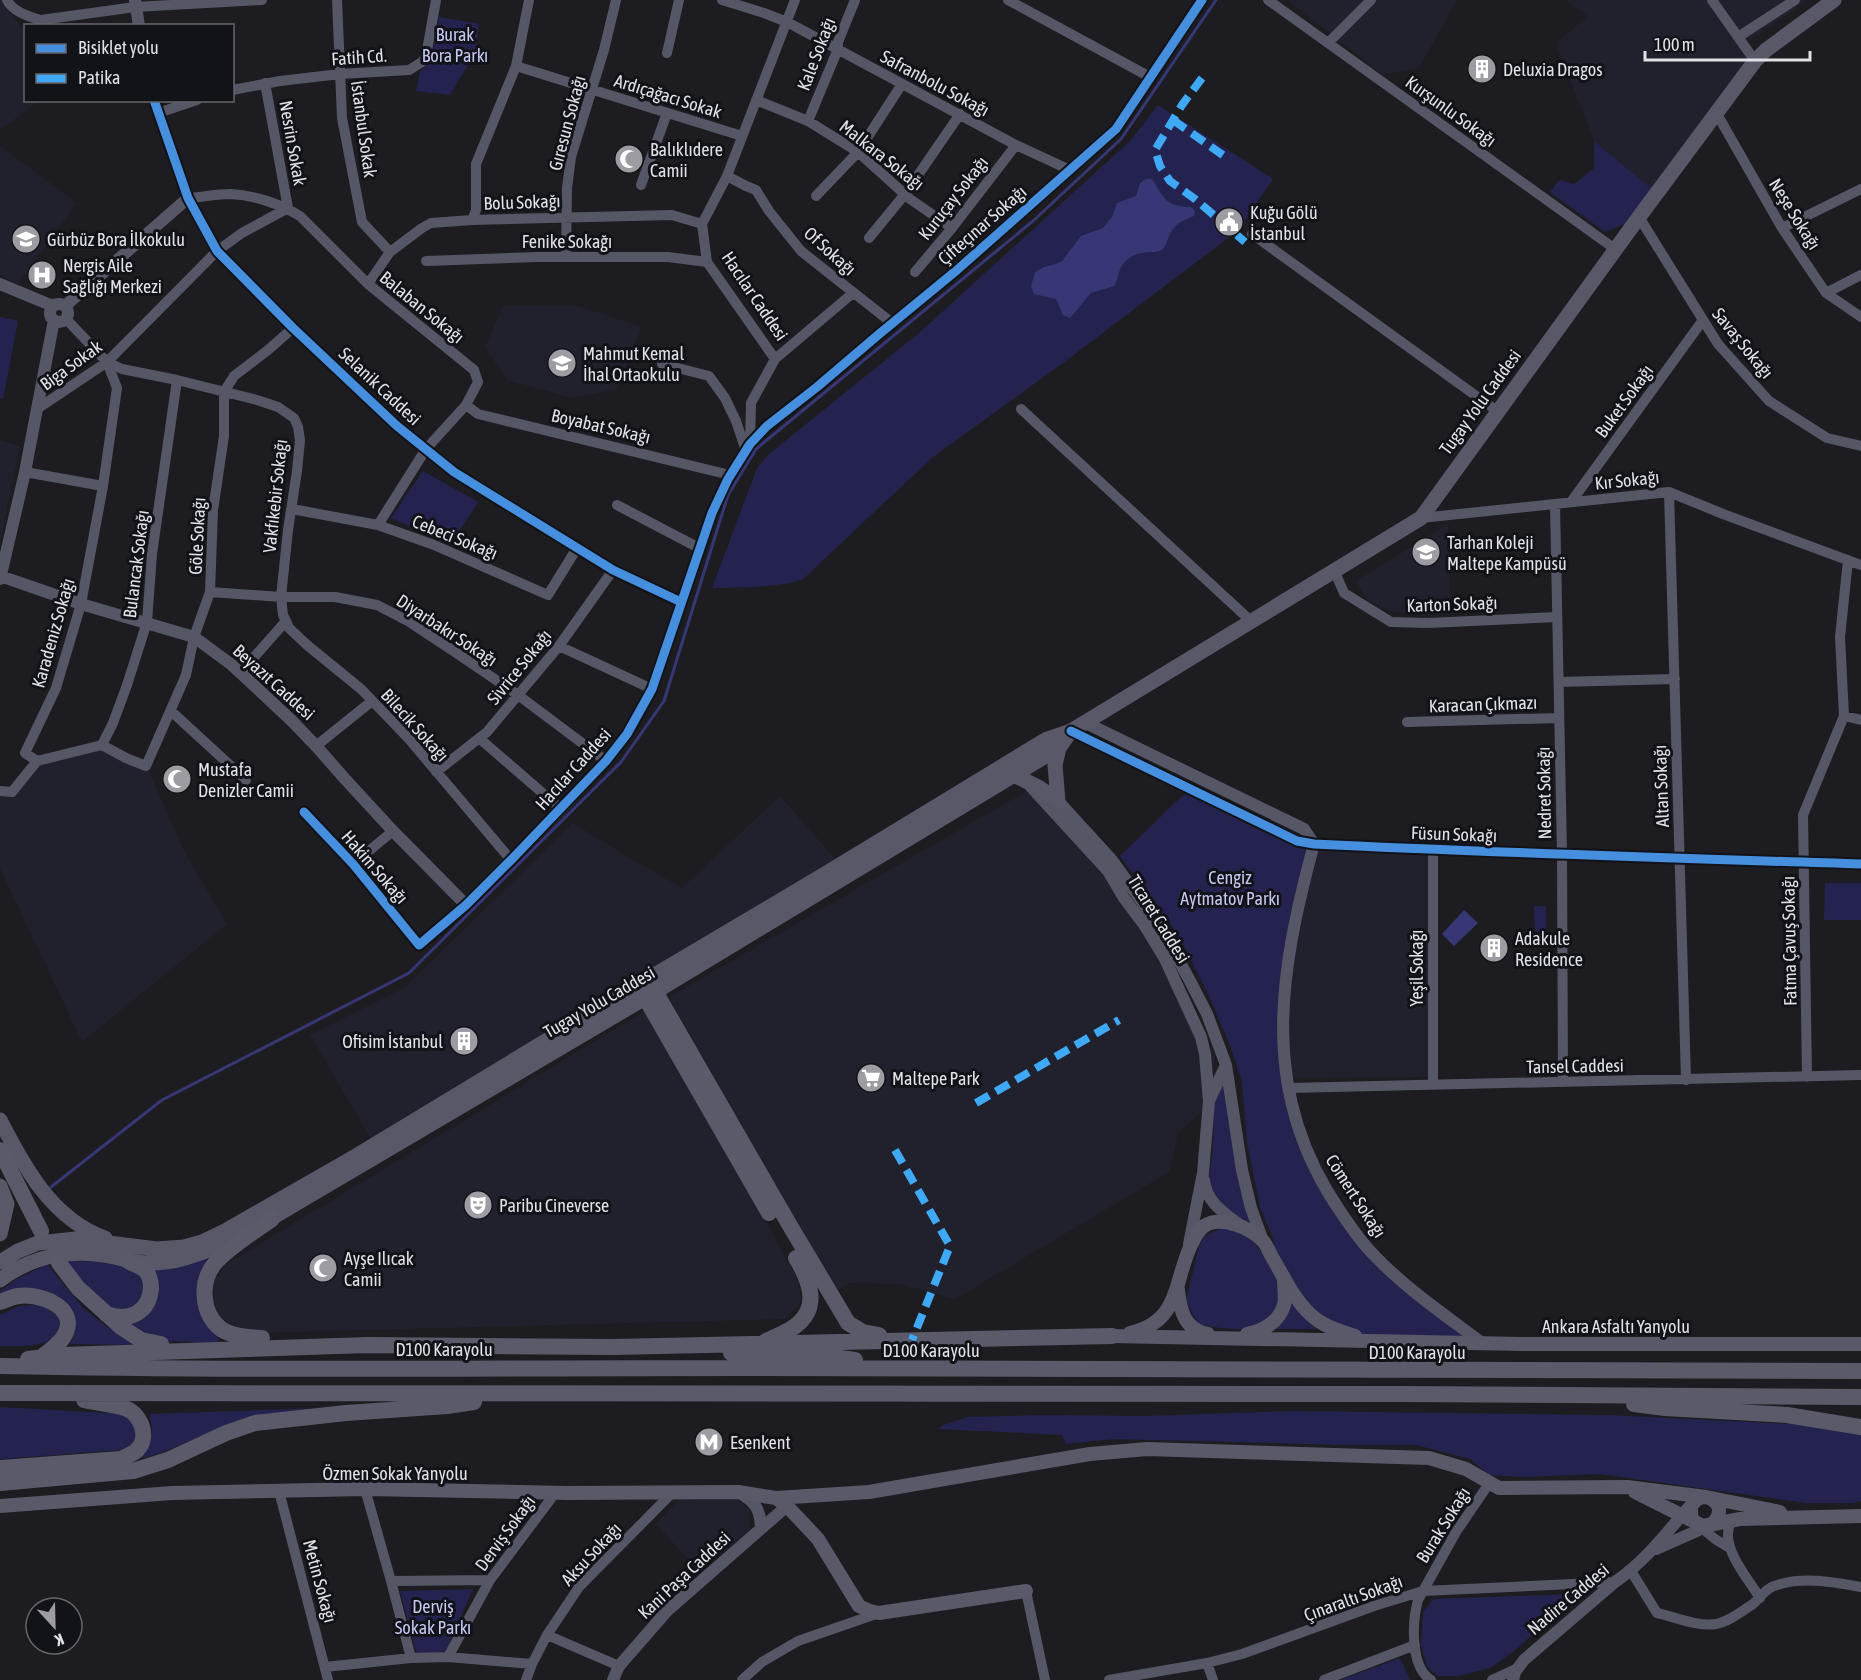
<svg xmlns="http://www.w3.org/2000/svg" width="1861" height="1680" font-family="'Asap Condensed',sans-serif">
<rect width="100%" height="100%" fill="#1d1d21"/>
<path fill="#20212d" d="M0 0H3L25 33 26 100 39 101 0 130Z
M1287 0H1457L1419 68 1382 74Z
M1565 0H1808L1744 44 1751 58 1652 189 1594 141 1556 43 1588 16Z
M0 146 77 203 18 284 0 274Z
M575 305 642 327 616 389 573 398 507 380 485 347 503 306Z
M0 440 20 446 0 543Z
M1448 524 1450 614 1418 616 1387 610 1366 598 1356 581Z
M101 742 145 762 184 851 227 924 82 1042 0 868V787L13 788 38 758Z
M1027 791 1114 877 1182 981 1215 1057 1214 1101 1178 1133 1169 1172 955 1299 900 1284 850 1283 836 1291 669 997Z
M780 796 836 860 373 1142 310 1035 404 988 573 823 631 859 682 888Z
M1313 844 1430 851 1431 1077 1289 1078 1288 954Z
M650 1008 799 1283 801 1302 785 1319 245 1333 228 1326 216 1315 209 1287 225 1265Z
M735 1497 749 1510 750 1530 700 1572 656 1524 682 1498Z"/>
<path fill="#24234f" d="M439 17 479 24 475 53 450 95 416 91 420 72 431 61Z
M1158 105 1273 179 1241 226 1223 242 1067 360 933 457 803 579C782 588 736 587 712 588L757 468 769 454 919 333 1130 141Z
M1594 141 1652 189 1625 224 1605 232 1550 192 1559 180 1574 184 1594 168Z
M0 317 18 321 3 399 0 398Z
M423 471 478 502 451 544 391 518Z
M1192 789 1314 844 1283 997 1296 1125 1371 1252 1482 1343 1372 1341 1314 1316 1283 1276 1272 1236 1260 1207 1247 1143 1242 1082 1231 1048 1209 996 1186 950 1170 923 1120 856 1180 798Z
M1825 883H1861V920H1824Z
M1534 906H1546V931H1535Z
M1223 1078 1250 1222 1241 1219 1225 1207 1211 1189 1209 1178 1213 1149 1214 1101Z
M1219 1229C1229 1229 1237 1230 1245 1236 1264 1248 1287 1285 1278 1307 1277 1311 1272 1315 1269 1318 1267 1320 1266 1323 1263 1325 1249 1333 1214 1328 1199 1324L1192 1313 1186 1301 1199 1246 1204 1237Z
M212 1256 199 1281 219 1335 218 1343 167 1341 141 1334 121 1322 134 1321 153 1270 192 1264Z
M67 1261C85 1261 133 1262 142 1277 145 1282 145 1290 145 1296L132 1310 115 1311 87 1293Z
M47 1264 83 1308 107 1327 143 1345 70 1344C79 1325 77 1317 62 1302 57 1297 50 1291 42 1290 28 1289 14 1293 0 1296V1291L17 1279Z
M1292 1303 1308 1322 1317 1329H1275L1287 1317Z
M33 1305 44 1306 58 1316C67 1350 20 1346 0 1346V1315L19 1306Z
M0 1407 125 1414C134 1422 137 1429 135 1441L123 1450 0 1459Z
M318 1408 229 1424 161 1453 139 1459C152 1444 155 1435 149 1414Z
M1292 1411 1607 1415 1813 1425 1861 1433V1501L1853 1503H1806L1600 1474 1521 1477 1489 1475 1470 1459 1416 1445H1345L1114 1439 1066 1444 1062 1435 938 1429 943 1425 968 1417 1041 1415 1143 1416Z
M473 1589 446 1651 417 1655 400 1591Z
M1577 1594 1514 1651 1490 1668 1459 1676H1438L1427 1667 1421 1645 1423 1612 1434 1599Z
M1400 1658 1410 1680H1340Z"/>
<path fill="#373775" d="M1146 179H1152C1164 198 1166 207 1191 207L1195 211 1194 216C1182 221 1175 223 1169 236 1167 241 1166 246 1163 249 1155 256 1138 246 1123 264 1118 270 1119 279 1114 286L1091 293 1070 318 1063 315 1056 299 1034 294 1031 286 1035 272 1044 267 1056 264 1062 261 1081 236 1103 228 1112 217 1117 203 1136 196 1140 183Z
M1464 910 1478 923 1454 946 1442 934Z"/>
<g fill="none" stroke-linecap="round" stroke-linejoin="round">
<path stroke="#373775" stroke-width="3" d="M51 1187 162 1100 409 973 621 762 664 701 728 495 756 449 1033 221 1121 139 1216 0"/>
<path stroke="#565766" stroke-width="10" d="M7 0C13 12 29 17 41 20L135 7 262 0
M337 0 342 118 362 222 390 252
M722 0 764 13 787 22 1016 145 1070 170
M1008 0 1150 77
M1268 0 1615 249
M1712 0 1755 61
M1738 37 1795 0
M1328 43 1371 0
M667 53 679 0
M516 66 742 136
M232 90 280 81 340 74 409 70 422 62 426 56 436 0
M756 100 808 121 858 152 910 199 952 228
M158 113 197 100
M1717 114 1782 228 1826 293 1861 317
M808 121 838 49V42L855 0
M727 176 746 186 756 190 769 211 801 251 892 323
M641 185 667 113
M816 196 858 152 902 84
M188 198C202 197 217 194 231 194 254 195 280 204 300 216L368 284 474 370 478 382 466 405 426 449 378 525
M1639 217 1718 344 1769 401 1827 438 1861 446
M472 220 476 210V164L516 66 529 0
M1782 228 1861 189
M1252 234 1497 411
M869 238 905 194 960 114
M566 257 567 188 571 157 604 50 616 0
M426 261 538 257H668L707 262
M915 272 952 228 1016 145
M368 284 390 252 422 228 431 223 472 220 672 215 702 224
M1826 293 1861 275
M66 319 107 362 122 369 177 380 257 400 278 407 294 418 298 427 300 440 297 471 288 530 281 597 283 615 286 621 240 673
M775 359 853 293
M662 364 709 376 725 398 736 421 746 451
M466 405 478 414 730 475
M37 409 107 362 217 251 242 233 288 208 265 83
M1021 409 1252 622
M750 444 751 403 775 359 707 262 702 224 727 176 795 0
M25 472 103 486
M1669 492 1686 1080
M1571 502 1703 320
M1555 504 1562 853 1563 1082
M617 505 699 548
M292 509 378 525 434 545 548 595 577 548
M1421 518 1669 492 1723 514 1861 565
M1334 570 1344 593 1391 622 1428 623 1557 617
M210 592 281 597H335L377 605 408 621 455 652 518 695 606 761
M286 621 289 628 307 645 361 689 409 739 511 860
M559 646 652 689
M1559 682 1675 679
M171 711 246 780
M1844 716 1861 720
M1407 722 1559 718
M479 738 561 809
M102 745 113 723 127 685 147 622 152 554 177 380
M316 746 372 701
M37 761 102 745 126 758 146 766 186 675 194 637 210 592 213 510 224 436V392L234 376 268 350 293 328
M436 772 487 732 559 646 613 570
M0 791 12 792 37 761 25 753 56 688 81 604 103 486 117 388 107 362
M304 812 353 864 419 945 466 905
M1314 844C1496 853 1679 858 1861 864
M353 864 393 831
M1807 1077 1803 815 1844 716 1840 637 1848 560
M1433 1085V850
M1289 1088 1861 1075
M365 1489 391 1581 411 1658
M279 1491 328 1680
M1732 1520C1717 1544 1747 1577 1760 1598
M1697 1524 1715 1539 1728 1547
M1631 1571 1657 1613C1675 1617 1698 1627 1716 1624 1729 1622 1742 1611 1753 1604 1760 1598 1765 1589 1774 1586 1801 1576 1833 1582 1861 1587
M391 1581 490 1580
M1026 1591 1045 1680
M547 1635 619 1666
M448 1657 490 1580 556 1492
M1207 1663 1213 1680
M325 1667 411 1658 448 1657 532 1664
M526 1680 532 1664 547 1635 579 1587 674 1491
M742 1680 762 1662 798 1641 879 1613
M1109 1680 1207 1663 1242 1654 1374 1606 1423 1591 1615 1582
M1324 1680 1415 1645
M1431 1680C1410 1667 1412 1622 1418 1600L1456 1532 1486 1488
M1492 1680 1518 1668"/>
<path stroke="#565766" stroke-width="12" d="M135 0 139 26
M154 100 188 198 217 251 293 328 397 426 454 472 613 570 681 602
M0 284 53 306
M50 313a9 9 0 1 1 18 0a9 9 0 1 1-18 0Z
M65 306 188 198
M0 576 81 604 194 637 232 665 292 721 316 746 345 779 393 831 466 905 561 809 606 761 627 734 652 689 712 513 728 479 750 444 767 426 817 387 878 335 957 270 1116 129 1202 0
M0 579 25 472 54 320
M1086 723 1304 829 1314 844
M1071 731 1297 841 1314 844
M1031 787 1108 871 1124 898 1145 926 1164 957 1201 1037 1205 1054 1209 1101
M1058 801 1111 859 1159 925 1189 979 1207 1014 1226 1065 1242 1170 1251 1208 1263 1241
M1314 844C1279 974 1258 1092 1340 1211 1350 1226 1360 1241 1373 1254 1405 1288 1445 1315 1482 1343
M1204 1180C1206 1202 1224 1213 1240 1225
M1189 1244 1203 1173 1209 1101 1226 1065
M740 1493C756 1503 760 1509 761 1528
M1656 1549 1708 1526
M613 1680 619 1666 667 1611 787 1506
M1513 1680 1515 1672 1524 1660 1615 1582C1644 1562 1665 1535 1688 1508"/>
<path stroke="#59596a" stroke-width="14" d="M1178 1290C1180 1311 1185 1330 1208 1334
M1130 1333C1183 1321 1173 1278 1193 1241 1196 1235 1199 1230 1204 1226 1221 1215 1251 1228 1263 1241 1267 1245 1269 1252 1272 1257 1284 1277 1293 1298 1310 1314 1322 1326 1339 1331 1355 1336
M1247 1334C1263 1331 1279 1322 1284 1305 1286 1298 1284 1288 1284 1281
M1112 1336 1521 1344H1861
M1635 1492 1703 1526 1740 1519 1861 1516
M776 1498 869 1492 1090 1454 1147 1449 1429 1458 1466 1469 1499 1488 1627 1487 1706 1497C1721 1501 1723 1514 1712 1524
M0 1506 172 1493 365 1489 567 1493 738 1492 776 1498 787 1506 818 1539 859 1606 870 1611 879 1613 1026 1591
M1694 1521 1691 1517V1507C1694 1500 1699 1497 1706 1497L1780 1512"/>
<path stroke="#585868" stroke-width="15" d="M1012 767 1014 775 1040 788 1058 801
M1058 801 1055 765 1059 748
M0 1120C24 1167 52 1219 105 1238
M0 1186 7 1204 0 1234
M263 1223 645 998 1014 775 1059 748 1071 731
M0 1262 18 1251 38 1243 76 1239 157 1249 184 1247 202 1242 225 1231 356 1156 648 979 830 871 1047 739 1071 731 1421 518 1639 217 1755 61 1766 50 1834 0
M0 1280C33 1255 73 1248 114 1257 127 1260 140 1264 155 1263 187 1262 213 1248 241 1234"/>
<path stroke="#5a5a6a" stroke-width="16" d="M648 979 789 1224 848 1323 863 1332 879 1335
M638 985 769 1213
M0 1150 41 1231
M59 1263 78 1288 121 1327 141 1340 161 1344
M0 1302C6 1300 12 1297 18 1296 38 1293 77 1306 66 1332 62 1343 51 1349 43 1356
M106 1314C129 1322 149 1313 151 1288 151 1282 149 1274 145 1270 140 1266 133 1264 128 1261
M262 1338C249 1337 233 1337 221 1329 201 1313 199 1281 216 1262 232 1245 254 1232 272 1219
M766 1341C777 1336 791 1331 799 1323 820 1304 808 1278 796 1258
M731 1353 826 1356 855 1360
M28 1359 62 1355 368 1345 613 1347 1112 1336
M0 1366C246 1371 492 1368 739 1368 1113 1368 1487 1371 1861 1371
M0 1393 1402 1394 1861 1397
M1634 1404 1665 1408 1787 1415 1861 1427
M0 1468 121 1459C125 1457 133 1454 137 1450 150 1437 141 1414 125 1408 112 1404 97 1403 84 1400
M0 1483 133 1471 168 1460 226 1433 255 1423 346 1413 447 1406 474 1402"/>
<path stroke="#3fa9f5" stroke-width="8" stroke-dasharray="15 8" stroke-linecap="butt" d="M1202 78 1182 105 1155 150 1160 166 1170 181 1195 199 1245 242
M1173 120 1227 158
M976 1103 1119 1020
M895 1150 950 1246 912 1340"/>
<g stroke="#121319" stroke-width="13">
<path id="cycleway" d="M154 100 188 198 217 251 293 328 397 426 454 472 613 570 681 602
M1071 731 1297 841 1314 844C1496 853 1679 858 1861 864
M304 812 353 864 419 945 466 905 511 860 606 761 627 734 652 689 712 513 728 479 750 444 767 426 817 387 878 335 957 270 1116 129 1202 0"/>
</g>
<use href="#cycleway" stroke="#468fdf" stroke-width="9"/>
</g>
<defs>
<g id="building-disc" transform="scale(1.5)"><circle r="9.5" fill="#9c9ca2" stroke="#121319"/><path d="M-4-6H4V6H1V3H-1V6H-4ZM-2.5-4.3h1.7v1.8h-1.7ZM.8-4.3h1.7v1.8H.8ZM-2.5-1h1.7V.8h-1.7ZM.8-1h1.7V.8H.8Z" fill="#fff"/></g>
<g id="mosque-disc" transform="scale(1.5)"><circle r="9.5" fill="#9c9ca2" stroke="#121319"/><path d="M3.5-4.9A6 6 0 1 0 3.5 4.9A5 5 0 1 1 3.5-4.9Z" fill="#fff"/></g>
<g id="civic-disc" transform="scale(1.5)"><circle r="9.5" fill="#9c9ca2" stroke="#121319"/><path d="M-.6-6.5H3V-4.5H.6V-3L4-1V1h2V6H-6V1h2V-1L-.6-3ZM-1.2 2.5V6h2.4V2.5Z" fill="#fff"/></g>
<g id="school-disc" transform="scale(1.5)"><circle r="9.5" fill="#9c9ca2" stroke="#121319"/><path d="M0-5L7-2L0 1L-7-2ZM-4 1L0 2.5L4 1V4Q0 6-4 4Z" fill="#fff"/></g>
<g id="hospital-disc" transform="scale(1.5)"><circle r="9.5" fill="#9c9ca2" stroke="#121319"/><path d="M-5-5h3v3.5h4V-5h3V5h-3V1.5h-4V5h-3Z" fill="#fff"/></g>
<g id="supermarket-disc" transform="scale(1.5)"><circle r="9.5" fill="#9c9ca2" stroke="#121319"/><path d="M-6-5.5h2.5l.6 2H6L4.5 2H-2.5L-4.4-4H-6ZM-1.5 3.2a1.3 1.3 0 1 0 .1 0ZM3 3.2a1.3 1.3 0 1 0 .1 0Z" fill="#fff"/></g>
<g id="theatre-disc" transform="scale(1.5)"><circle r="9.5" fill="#9c9ca2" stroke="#121319"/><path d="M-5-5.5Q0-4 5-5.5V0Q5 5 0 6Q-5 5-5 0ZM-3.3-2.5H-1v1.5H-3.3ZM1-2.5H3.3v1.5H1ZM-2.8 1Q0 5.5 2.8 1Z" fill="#fff"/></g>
<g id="metro-disc" transform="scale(1.5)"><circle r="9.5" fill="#9c9ca2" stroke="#121319"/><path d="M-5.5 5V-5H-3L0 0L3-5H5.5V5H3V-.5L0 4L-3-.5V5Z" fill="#fff"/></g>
</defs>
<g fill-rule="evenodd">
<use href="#building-disc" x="1482" y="69"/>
<use href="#mosque-disc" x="629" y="159"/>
<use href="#civic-disc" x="1229" y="222"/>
<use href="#school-disc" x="26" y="239"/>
<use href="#hospital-disc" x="42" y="275"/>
<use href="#school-disc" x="562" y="363"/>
<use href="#school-disc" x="1426" y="552"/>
<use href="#mosque-disc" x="177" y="779"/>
<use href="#building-disc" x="1494" y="948"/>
<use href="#building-disc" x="464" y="1041"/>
<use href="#supermarket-disc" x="871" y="1078"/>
<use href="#theatre-disc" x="478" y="1205"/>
<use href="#mosque-disc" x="323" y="1268"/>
<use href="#metro-disc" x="709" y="1442"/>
</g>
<g text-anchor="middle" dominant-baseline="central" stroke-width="6" stroke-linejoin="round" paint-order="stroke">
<g font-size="18" fill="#c5c9f2" stroke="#121319">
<text x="455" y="34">Burak<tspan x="455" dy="21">Bora Parkı</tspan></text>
<text x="1230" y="877">Cengiz<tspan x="1230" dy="21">Aytmatov Parkı</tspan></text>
<text x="433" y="1606">Derviş<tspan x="433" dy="21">Sokak Parkı</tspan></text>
</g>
<g font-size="18" fill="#e1e1e7" stroke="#121319">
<text transform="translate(816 54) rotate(-69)">Kale Sokağı</text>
<text transform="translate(359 57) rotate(-4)">Fatih Cd.</text>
<text transform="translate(935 83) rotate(28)">Safranbolu Sokağı</text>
<text transform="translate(668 96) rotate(17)">Ardıçağacı Sokak</text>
<text transform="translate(1451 111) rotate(36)">Kurşunlu Sokağı</text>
<text transform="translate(567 123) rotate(-75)">Gıresun Sokağı</text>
<text transform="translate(364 129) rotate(82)">İstanbul Sokak</text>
<text transform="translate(293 143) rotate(80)">Nesrin Sokak</text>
<text transform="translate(882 155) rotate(38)">Malkara Sokağı</text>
<text transform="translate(953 198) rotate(-52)">Kuruçay Sokağı</text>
<text transform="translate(522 202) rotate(-2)">Bolu Sokağı</text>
<text transform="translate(1795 214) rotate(58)">Neşe Sokağı</text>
<text transform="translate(982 225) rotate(-41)">Çifteçınar Sokağı</text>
<text x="567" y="241">Fenike Sokağı</text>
<text transform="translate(830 251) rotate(42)">Of Sokağı</text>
<text transform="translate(755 296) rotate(56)">Hacılar Caddesi</text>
<text transform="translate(422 307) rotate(39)">Balaban Sokağı</text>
<text transform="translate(1743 343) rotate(51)">Savaş Sokağı</text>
<text transform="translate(71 365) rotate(-36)">Biga Sokak</text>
<text transform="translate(380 386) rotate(43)">Selanik Caddesi</text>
<text transform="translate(1624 401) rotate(-54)">Buket Sokağı</text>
<text transform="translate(1480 402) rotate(-54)">Tugay Yolu Caddesi</text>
<text transform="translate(601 426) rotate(13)">Boyabat Sokağı</text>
<text transform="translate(1627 480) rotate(-6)">Kır Sokağı</text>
<text transform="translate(275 496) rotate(-84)">Vakfıkebir Sokağı</text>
<text transform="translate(197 536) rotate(-87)">Göle Sokağı</text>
<text transform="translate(455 537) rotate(22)">Cebeci Sokağı</text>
<text transform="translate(136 564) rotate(-83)">Bulancak Sokağı</text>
<text transform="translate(1452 604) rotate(-2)">Karton Sokağı</text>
<text transform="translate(447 630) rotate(33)">Diyarbakır Sokağı</text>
<text transform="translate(53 633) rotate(-74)">Karadeniz Sokağı</text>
<text transform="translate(519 667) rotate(-51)">Sivrice Sokağı</text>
<text transform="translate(274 682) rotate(42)">Beyazıt Caddesi</text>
<text transform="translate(1483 704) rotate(-2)">Karacan Çıkmazı</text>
<text transform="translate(415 725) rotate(48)">Bilecik Sokağı</text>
<text transform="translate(573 769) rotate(-48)">Hacılar Caddesi</text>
<text transform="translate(1661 786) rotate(-92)">Altan Sokağı</text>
<text transform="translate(1544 793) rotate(-91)">Nedret Sokağı</text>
<text transform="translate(1454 834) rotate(2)">Füsun Sokağı</text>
<text transform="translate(375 867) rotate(49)">Hakim Sokağı</text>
<text transform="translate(1159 919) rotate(58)">Ticaret Caddesi</text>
<text transform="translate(1789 941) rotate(-91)">Fatma Çavuş Sokağı</text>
<text transform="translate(1416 968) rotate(-90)">Yeşil Sokağı</text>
<text transform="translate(599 1002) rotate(-30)">Tugay Yolu Caddesi</text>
<text transform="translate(1575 1066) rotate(-1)">Tansel Caddesi</text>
<text transform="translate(1356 1196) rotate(57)">Cömert Sokağı</text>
<text x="1616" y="1326">Ankara Asfaltı Yanyolu</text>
<text x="444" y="1349">D100 Karayolu</text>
<text x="931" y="1350">D100 Karayolu</text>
<text x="1417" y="1352">D100 Karayolu</text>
<text x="395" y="1473">Özmen Sokak Yanyolu</text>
<text transform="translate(1443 1525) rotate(-58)">Burak Sokağı</text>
<text transform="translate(505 1533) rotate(-54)">Derviş Sokağı</text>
<text transform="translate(591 1554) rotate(-47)">Aksu Sokağı</text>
<text transform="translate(684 1575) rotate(-43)">Kani Paşa Caddesi</text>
<text transform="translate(320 1581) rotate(75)">Metin Sokağı</text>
<text transform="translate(1353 1598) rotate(-20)">Çınaraltı Sokağı</text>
<text transform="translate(1568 1599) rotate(-40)">Nadire Caddesi</text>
</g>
<g font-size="18" fill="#e1e1e7" stroke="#121319" text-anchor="start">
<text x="1503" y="69">Deluxia Dragos</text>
<text x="650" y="149">Balıklıdere<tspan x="650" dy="21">Camii</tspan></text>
<text x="1250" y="212">Kuğu Gölü<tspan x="1250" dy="21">İstanbul</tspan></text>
<text x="47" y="239">Gürbüz Bora İlkokulu</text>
<text x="63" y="265">Nergis Aile<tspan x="63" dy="21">Sağlığı Merkezi</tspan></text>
<text x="583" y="353">Mahmut Kemal<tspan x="583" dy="21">İhal Ortaokulu</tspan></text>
<text x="1447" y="542">Tarhan Koleji<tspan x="1447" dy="21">Maltepe Kampüsü</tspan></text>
<text x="198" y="769">Mustafa<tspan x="198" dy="21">Denizler Camii</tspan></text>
<text x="1515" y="938">Adakule<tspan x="1515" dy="21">Residence</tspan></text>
<text x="443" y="1041" text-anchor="end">Ofisim İstanbul</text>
<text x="892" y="1078">Maltepe Park</text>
<text x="499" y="1205">Paribu Cineverse</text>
<text x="344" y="1258">Ayşe Ilıcak<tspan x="344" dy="21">Camii</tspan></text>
<text x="730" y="1442">Esenkent</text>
</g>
</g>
<rect x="24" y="24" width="210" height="78" fill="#121319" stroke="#65656b" stroke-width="1.5"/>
<rect x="36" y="44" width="30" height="9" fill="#468fdf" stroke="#65656b" stroke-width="1.5"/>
<text x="78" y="54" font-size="18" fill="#e1e1e7">Bisiklet yolu</text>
<rect x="36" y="74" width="30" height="9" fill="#3fa9f5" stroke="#65656b" stroke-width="1.5"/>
<text x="78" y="84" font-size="18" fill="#e1e1e7">Patika</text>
<g transform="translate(54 1626) rotate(158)"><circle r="28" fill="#121319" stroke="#65656b" stroke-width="1.5"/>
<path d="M0-4.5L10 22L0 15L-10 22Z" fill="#9c9ca2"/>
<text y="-9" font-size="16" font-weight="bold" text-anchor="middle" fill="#e1e1e7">K</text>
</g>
<path d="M1645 51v9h165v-9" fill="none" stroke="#e1e1e7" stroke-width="3"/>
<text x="1654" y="51" font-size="18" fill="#e1e1e7" stroke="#121319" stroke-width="4.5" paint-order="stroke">100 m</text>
</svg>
